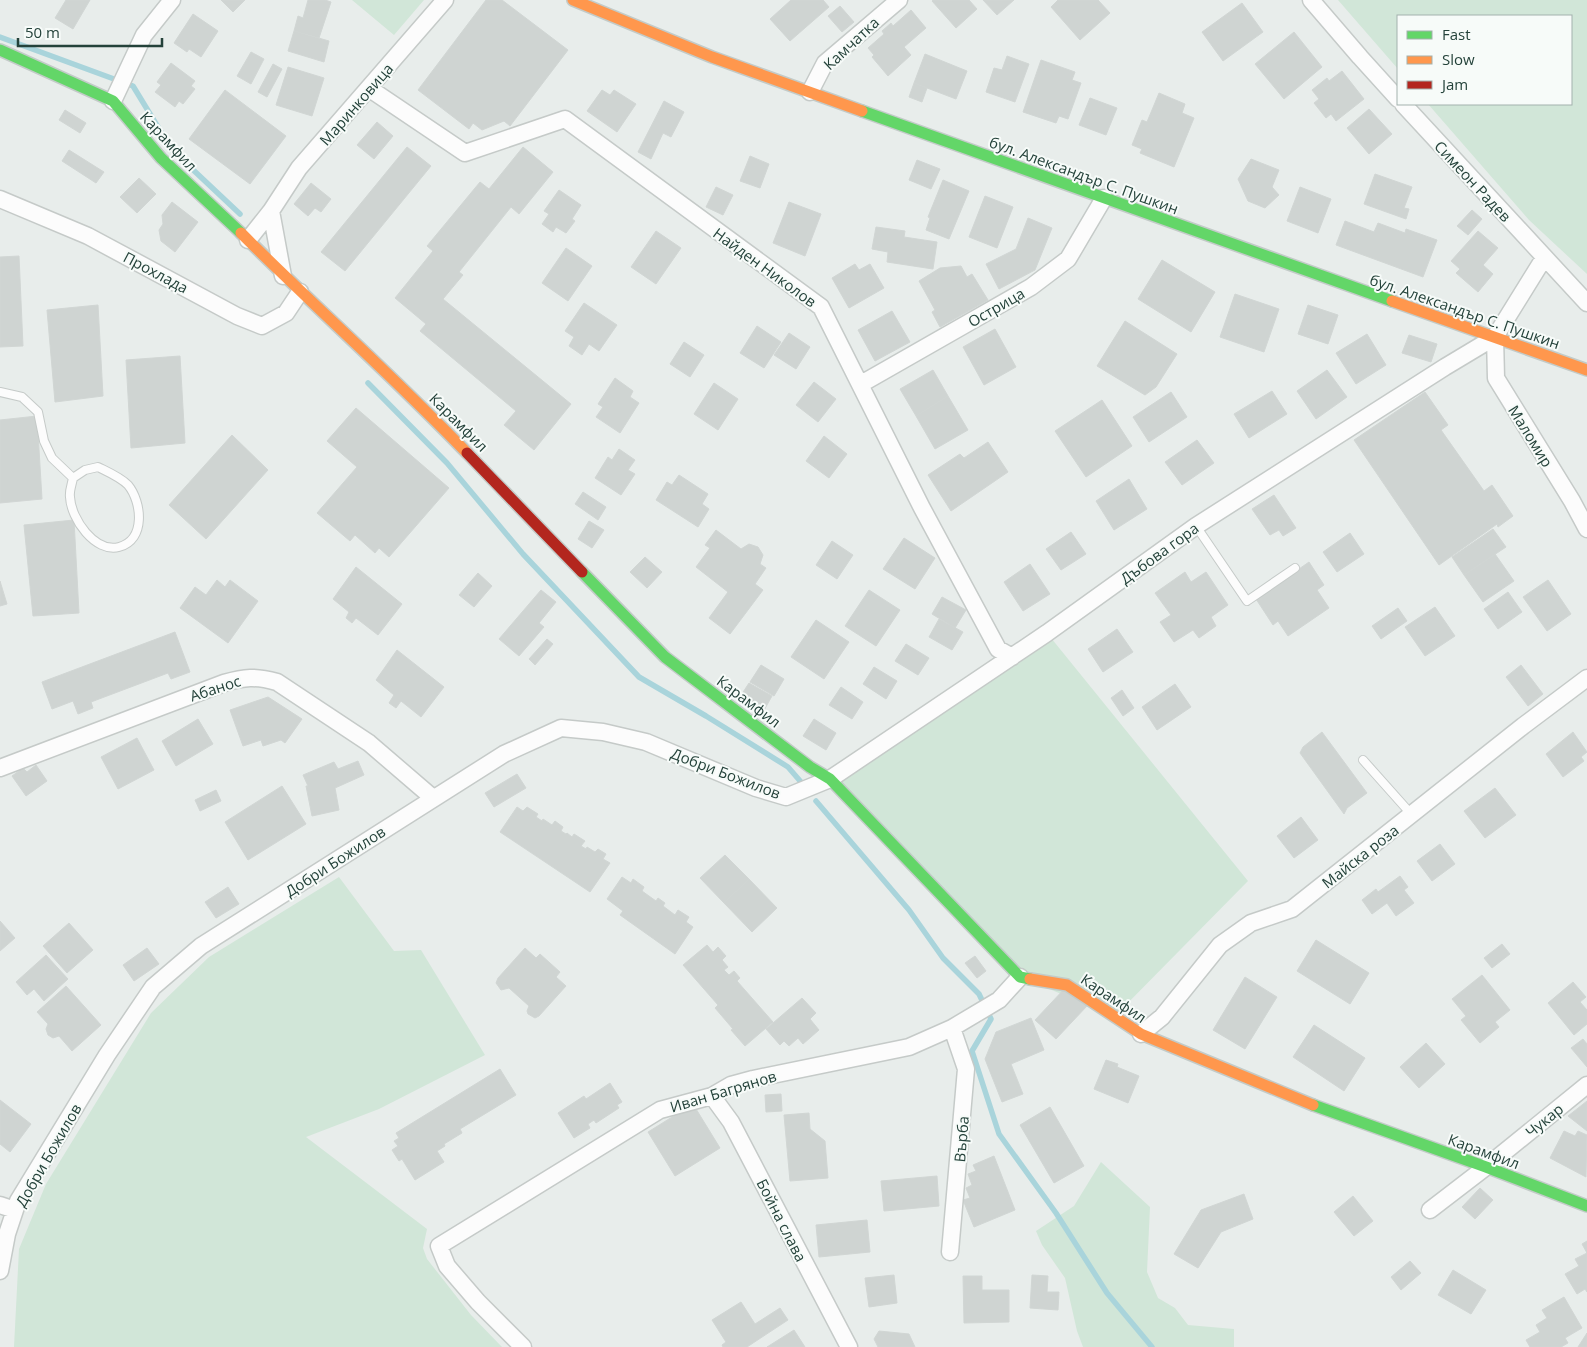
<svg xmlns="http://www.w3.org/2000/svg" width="1587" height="1347" font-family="'Open Sans',sans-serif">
<rect width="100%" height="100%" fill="#e8edeb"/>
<path fill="#d1e6d8" d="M352 0H424L394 35Z
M1338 0H1587V274L1529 220 1428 104H1571V16H1398V69Z
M1047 633 1248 881 1115 1016 1020 977 830 779Z
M339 877 394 951 421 950 485 1055 379 1109 306 1137 427 1229 423 1248 427 1259 471 1315 502 1347H14L19 1249 46 1184 151 1013 209 957Z
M1101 1162 1150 1207 1147 1272 1158 1298 1175 1308 1188 1325 1234 1329V1347H1083L1077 1331 1065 1278 1042 1245 1036 1231 1074 1206Z"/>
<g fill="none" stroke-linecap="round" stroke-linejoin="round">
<path stroke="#a9d4db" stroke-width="5.5" d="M0 37 133 86 172 150 240 214
M368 383 447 463 523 554 639 677 706 716 788 767 801 782
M816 801 909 910 943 958 979 994 991 1019 972 1051 999 1134 1056 1213 1107 1293 1152 1347"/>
</g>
<path fill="#cfd4d2" stroke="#d1d6d4" d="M66 0H90L73 29 55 18Z
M221 0H245L233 12Z
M308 0H325L331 2 319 38 294 31 298 16 303 18Z
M486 0H502L568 50 510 126 504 121 482 130 473 123 469 129 418 90Z
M791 0H823L829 7 790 41 770 19Z
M933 0H969L977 9 956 28 932 1Z
M983 0H1014L997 15Z
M1058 0H1098L1110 13 1080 40 1051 7Z
M1242 3 1263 32 1223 61 1202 32Z
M840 6 854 22 842 32 828 16Z
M911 10 926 28 904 47 911 55 888 76 872 57 874 55 868 48 884 34 882 31 891 23 893 26Z
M193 14 218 31 201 57 189 49 187 52 174 43Z
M294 31 329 41 324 62 288 51Z
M1294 32 1322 67 1284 99 1255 64Z
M251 52 264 59 251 84 237 76Z
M925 54 967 71 956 99 914 83Z
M1007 56 1029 64 1015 102 986 92 994 68 1002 70Z
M1041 60 1075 72 1072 80 1081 83 1068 119 1059 116 1056 123 1023 112Z
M171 63 195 81 191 86 195 89 183 104 179 101 175 107 155 92 161 85 157 82Z
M273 64 282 69 267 97 258 92Z
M288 67 324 78 312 116 276 105Z
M1342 71 1364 99 1336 121 1331 114 1326 118 1314 103 1319 99 1312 90 1327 78 1329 81Z
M914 83 927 88 922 102 909 97Z
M225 90 286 136 250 184 189 139Z
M602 90 610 95 614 90 636 104 617 132 587 111Z
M1159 93 1185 104 1182 113 1194 118 1174 167 1140 153 1142 149 1132 145 1142 120 1147 122Z
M1090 98 1117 108 1106 135 1079 125Z
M664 101 684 112 671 137 663 133 651 159 638 152Z
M1369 109 1392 134 1369 154 1347 128Z
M65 110 86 123 80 133 59 120Z
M377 122 393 136 374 159 357 145Z
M407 147 431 166 345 271 321 252Z
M523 147 553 172 519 214 511 207 459 272 463 275 443 299 571 404 534 450 504 425 516 411 420 331 426 324 395 298 433 251 427 246 480 182 489 189Z
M69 150 104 172 96 183 62 161Z
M750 156 769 164 760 188 740 181Z
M1251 159 1279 170 1272 187 1279 195 1265 208 1248 201 1238 179Z
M917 160 940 169 931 189 909 180Z
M1375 174 1412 187 1404 208 1409 209 1406 219 1364 204Z
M139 178 156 194 137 213 120 197Z
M943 180 969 191 949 239 926 230 930 218 928 217Z
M311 183 331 199 321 212 315 208 308 216 294 204Z
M716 187 733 195 723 215 706 207Z
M1300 187 1331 199 1318 233 1287 221Z
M559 190 581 205 572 219 575 221 566 233 556 227 553 232 542 224 549 214 544 211Z
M985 196 1013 207 997 248 969 237Z
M172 202 198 222 175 252 161 241 159 230 163 224 162 215Z
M789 202 821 214 805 256 773 243Z
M1472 210 1482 219 1468 235 1457 226Z
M1028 218 1052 228 1035 270 999 289 986 264 1016 249Z
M1345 221 1374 232 1378 223 1405 233 1406 229 1437 240 1423 277 1336 245Z
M876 227 905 231 904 237 937 242 933 269 887 262 888 252 872 249Z
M656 231 681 248 656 284 631 267Z
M1478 231 1498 248 1483 265 1493 274 1478 292 1456 273 1460 269 1451 261Z
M566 248 592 266 568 301 542 283Z
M19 256 23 346 0 347V257Z
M1162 260 1215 292 1191 332 1138 299Z
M855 264 859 270 870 264 884 288 849 308 832 278Z
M961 266 967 277 972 274 988 300 940 327 932 312 935 310 919 281 940 268Z
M1235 294 1279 309 1264 352 1220 337Z
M584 303 617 325 599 351 589 344 582 355 569 346 574 337 565 331Z
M98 305 103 396 55 402 47 310Z
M1308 305 1338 315 1328 344 1298 334Z
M892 311 910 342 875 361 858 330Z
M1125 321 1177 354 1156 387 1145 395 1097 366Z
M757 326 781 342 764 368 740 353Z
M995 329 1016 367 984 385 963 347Z
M789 333 810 347 796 369 774 355Z
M1367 334 1386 365 1356 384 1336 353Z
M1409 335 1437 344 1431 362 1402 353Z
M684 342 704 355 690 377 670 364Z
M180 356 185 443 131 448 126 360Z
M933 370 948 396 916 416 900 389Z
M1327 370 1347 397 1316 419 1297 391Z
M615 378 633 391 630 397 639 403 620 433 596 417 603 407 598 404Z
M814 382 836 399 818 422 796 405Z
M714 383 738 399 718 430 694 414Z
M1272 391 1287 414 1249 438 1234 414Z
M1171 392 1187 417 1149 442 1133 417Z
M1425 392 1448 425 1441 430 1484 491 1492 485 1513 516 1498 527 1497 524 1439 565 1354 440Z
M948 396 968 430 935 449 916 416Z
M1102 400 1132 446 1086 477 1055 431Z
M356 408 449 488 389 557 379 548 375 553 355 535 350 541 317 513 357 467 327 441Z
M37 416 42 499 0 503V420Z
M232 435 268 470 206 539 169 505Z
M824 436 847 454 829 478 806 461Z
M1197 440 1214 463 1182 485 1165 462Z
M988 442 1008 472 951 511 928 475 960 454 964 458Z
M619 449 635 460 628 470 635 474 621 495 595 478 608 457 612 460Z
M679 475 708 494 702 504 709 509 698 527 656 500 667 482 672 485Z
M1129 479 1147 509 1114 530 1096 501Z
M583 492 606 507 598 520 575 504Z
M1274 495 1296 528 1283 536 1279 530 1270 535 1252 509Z
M74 520 79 613 33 616 24 525Z
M589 521 604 530 592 548 578 539Z
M1493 529 1506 547 1464 575 1452 557Z
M716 530 741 549 749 544 758 547 763 555 760 564 766 568 755 584 763 590 730 634 709 618 728 592 696 567 710 548 705 545Z
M1071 532 1086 554 1061 570 1046 549Z
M1350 533 1364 554 1337 572 1323 552Z
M904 538 935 558 915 589 883 569Z
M832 541 853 555 837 579 816 565Z
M1495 554 1514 581 1483 602 1464 575Z
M645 557 662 572 647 588 630 572Z
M1309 562 1324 585 1317 590 1329 608 1288 636 1278 621 1273 625 1256 599Z
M1030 564 1050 594 1023 611 1004 582Z
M356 567 402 604 378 635 356 618 352 623 346 618 349 612 333 599Z
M1185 572 1191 582 1206 572 1228 605 1211 617 1216 626 1199 638 1193 630 1174 642 1160 622 1171 615 1155 593Z
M478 573 492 586 474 607 459 595Z
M217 580 225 587 230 580 258 601 228 643 180 608 195 587 206 595Z
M1548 580 1571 614 1547 631 1523 597Z
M0 581 7 604 0 606Z
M541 590 556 602 539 623 544 627 519 656 499 639Z
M869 590 900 610 876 646 845 626Z
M1508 592 1522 612 1498 629 1484 609Z
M942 597 966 610 955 628 932 614Z
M1435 607 1455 636 1425 656 1405 627Z
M1398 608 1407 621 1381 639 1372 626Z
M939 619 963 632 952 650 929 637Z
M816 620 849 642 824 679 791 657Z
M1117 629 1133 652 1103 672 1088 649Z
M175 632 190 672 171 679 168 673 91 702 93 708 78 714 73 701 52 709 42 682Z
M547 639 553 644 535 665 529 659Z
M906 644 929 658 918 675 895 661Z
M397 650 444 687 421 717 401 701 396 708 389 703 394 695 376 680Z
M761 665 784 679 774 696 750 682Z
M1521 665 1543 694 1528 706 1506 677Z
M874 667 897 681 886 699 863 684Z
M749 683 772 696 762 714 738 700Z
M1175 684 1191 707 1157 730 1142 707Z
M841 687 863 702 852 719 829 705Z
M1122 690 1134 708 1123 716 1111 698Z
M268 697 302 719 285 743 281 740 263 746 261 740 243 746 230 710Z
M198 719 213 744 176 766 162 741Z
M814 719 836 733 826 750 803 736Z
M1322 732 1367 793 1347 808 1344 814 1300 753 1303 747Z
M1573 732 1587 752 1581 757 1584 761 1563 777 1546 754Z
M137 738 154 770 118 789 101 757Z
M358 761 364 775 335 788 339 810 312 816 306 786H308L303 775 334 762 338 769Z
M36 765 47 781 26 796 12 776 23 768 27 772Z
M517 774 526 788 494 807 485 793Z
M282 786 306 824 248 860 225 822Z
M1495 788 1516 815 1485 838 1464 811Z
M216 790 221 801 200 811 195 800Z
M517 807 523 811 527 807 538 814 536 817 542 821 543 819 552 825 555 821 563 827 561 831 566 834 567 833 572 837 574 834 585 841 581 846 586 849 587 847 595 852 598 849 606 854 603 859 610 863 590 892 500 832Z
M1301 817 1318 840 1294 858 1277 836Z
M1440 844 1455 864 1432 881 1417 861Z
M725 855 749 879 724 903 700 878Z
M1400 876 1408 887 1404 890 1414 903 1396 916 1387 903 1372 914 1362 900 1376 889 1378 892Z
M622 877 631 883 633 879 644 887 642 891 656 901 658 898 665 903 663 906 675 915 678 910 689 917 686 922 693 927 675 954 620 915 623 911 607 899Z
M749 879 777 908 752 932 724 903Z
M228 887 239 904 216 918 205 902Z
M0 921 15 938 0 951Z
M69 923 93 950 67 973 43 946Z
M1316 940 1369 973 1350 1004 1297 971Z
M1502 944 1510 954 1492 968 1484 958Z
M707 945 713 952 718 947 726 956 722 960 728 967 724 970 729 975 734 971 740 978 737 981 773 1022 745 1046 731 1030 733 1029 715 1008 718 1005 683 965Z
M147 948 159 964 134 981 123 965Z
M525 948 536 958 540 954 560 972 556 977 566 986 539 1016 535 1018 528 1014 527 1011 529 1006 509 988 501 990 496 983 498 978Z
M46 955 68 979 44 1001 34 989 27 995 16 982Z
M975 956 986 971 977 978 965 963Z
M1482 975 1510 1010 1495 1022 1499 1027 1480 1043 1461 1020 1466 1016 1452 999Z
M1245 977 1277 997 1245 1049 1213 1030Z
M1573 982 1586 997 1580 1002 1587 1010V1024L1574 1035 1548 1003Z
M66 986 101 1025 72 1051 59 1036 53 1038 48 1035 46 1029 48 1024 37 1012Z
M1067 986 1087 1006 1056 1039 1035 1020Z
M802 998 816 1013 810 1019 819 1030 803 1044 798 1038 789 1046 784 1041 780 1045 766 1029Z
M1031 1018 1044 1050 1011 1064 1023 1094 1002 1102 985 1059 996 1032Z
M1314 1025 1365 1058 1344 1091 1293 1057Z
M1583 1039 1587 1044V1067L1571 1048Z
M1426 1043 1445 1064 1419 1088 1400 1067Z
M1106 1060 1118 1064 1117 1067 1139 1076 1128 1103 1094 1089Z
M500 1069 516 1095 460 1129 462 1133 444 1144 445 1146 437 1151 444 1162 415 1180 402 1159 399 1161 392 1150 398 1146 394 1141 399 1138 396 1133Z
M610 1083 622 1102 617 1105 619 1108 596 1123 594 1120 588 1124 590 1128 574 1138 558 1113 584 1096 586 1099Z
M781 1094 782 1111 766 1112 765 1095Z
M0 1100 31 1124 10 1152 0 1144Z
M1587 1101V1131L1568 1116Z
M693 1104 720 1148 675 1176 648 1132Z
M1050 1107 1084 1166 1054 1183 1020 1125Z
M809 1113 810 1129 825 1141 828 1178 790 1181 784 1115Z
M1564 1131 1575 1136 1578 1131 1587 1135 1586 1177 1550 1158Z
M994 1156 1015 1210 974 1227 963 1200 970 1198 966 1188 972 1185 968 1174 976 1171 973 1165Z
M937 1176 939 1206 884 1211 881 1181Z
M1480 1188 1493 1200 1475 1219 1462 1207Z
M1244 1194 1253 1219 1221 1232 1198 1268 1174 1254 1201 1210Z
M1353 1196 1373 1221 1354 1236 1334 1212Z
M867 1220 870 1252 819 1257 816 1225Z
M1587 1241V1292L1585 1289 1577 1294 1565 1274 1579 1266 1575 1259 1587 1253 1582 1244Z
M1410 1261 1421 1273 1401 1290 1391 1277Z
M1453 1270 1486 1290 1471 1314 1438 1295Z
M894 1275 897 1303 869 1307 865 1278Z
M1032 1275 1048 1276 1047 1292H1059L1058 1310 1030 1308Z
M963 1276H982V1290H1009V1322L964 1323Z
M1564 1297 1582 1328 1565 1338 1568 1343 1561 1347H1530L1526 1340 1540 1332 1536 1325 1547 1318 1542 1310Z
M741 1302 755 1324 780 1308 788 1320 747 1347H723L722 1345 726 1342 712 1320Z
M794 1330 805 1347H767Z
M879 1331 909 1334 915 1347H878L874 1339Z
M1587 1333V1347H1578Z"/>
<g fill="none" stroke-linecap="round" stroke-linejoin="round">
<g stroke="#c5cac8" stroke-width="10">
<path id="lane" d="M0 392 22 397 38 412 44 441 52 458 73 478
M98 467C108 472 120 477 128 485 142 502 146 540 119 547 95 553 71 519 70 497 69 491 72 484 73 478L85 470Z
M1196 526 1247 601 1295 568
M1363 760 1412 815"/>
</g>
<g stroke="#c5cac8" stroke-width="19">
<path id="street" d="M1311 0 1360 57 1398 99
M370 89 465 153 565 119 821 307 922 508 998 649 1012 657
M810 92 825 63 899 0
M113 101 144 35 172 0
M1403 104 1587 303
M0 199 88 236 237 316 262 326 286 313 300 292
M248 240 271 211
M283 276 271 211 299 168 445 0
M1495 337 1496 378 1572 501 1587 529
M861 384 1031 287 1068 259 1104 198
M0 768 224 683C245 677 255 676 277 682L369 743 433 798
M1141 1034 1162 1017 1220 945 1251 923 1292 909 1523 726 1587 678
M712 1096 731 1122 849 1347
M0 1205 15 1210
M1430 1210 1486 1167 1587 1085
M950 1252 966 1069 952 1028
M0 1271 7 1234 18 1201 107 1055 153 987 201 946 504 754 561 728 603 732 646 742 756 788 786 797 830 779 1047 633 1196 526 1445 367 1495 337 1544 258
M523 1347 478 1302 447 1266 439 1246 660 1110 712 1096 731 1085 753 1079 909 1047 952 1028 999 1000 1020 977"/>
</g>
<g stroke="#c3cbc8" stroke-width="14">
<path id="fast" d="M0 50 113 101 161 158 241 233
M862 111 1392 301
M582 572 665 657 810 767 830 779 1020 977 1030 979
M1313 1105 1486 1167 1587 1206"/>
</g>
<g stroke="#c3cbc8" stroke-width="14">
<path id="slow" d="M573 0 712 57 862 111
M241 233C315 307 394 377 467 453
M1392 301 1587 370
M1030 979 1067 985 1141 1034 1313 1105"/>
</g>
<g stroke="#c3cbc8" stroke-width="14">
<path id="jam" d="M467 453 582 572"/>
</g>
<use href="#lane" stroke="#fcfcfc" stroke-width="8"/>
<use href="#street" stroke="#fcfcfc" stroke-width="16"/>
<use href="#fast" stroke="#63d668" stroke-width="11"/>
<use href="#slow" stroke="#ff974d" stroke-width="11"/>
<use href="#jam" stroke="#b3261e" stroke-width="11"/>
</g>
<g text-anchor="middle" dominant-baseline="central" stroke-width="4" stroke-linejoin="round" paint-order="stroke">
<g font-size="15" fill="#24423a" stroke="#f7fbf9">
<text transform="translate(851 43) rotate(-43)">Камчатка</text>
<text transform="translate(356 104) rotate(-49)">Маринковица</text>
<text transform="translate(169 141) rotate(47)">Карамфил</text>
<text transform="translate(1084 175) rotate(20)">бул. Александър С. Пушкин</text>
<text transform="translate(1473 181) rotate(47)">Симеон Радев</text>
<text transform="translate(765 267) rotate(36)">Найден Николов</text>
<text transform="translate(156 272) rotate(28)">Прохлада</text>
<text transform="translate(996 307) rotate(-30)">Острица</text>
<text transform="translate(1465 311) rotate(19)">бул. Александър С. Пушкин</text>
<text transform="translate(459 422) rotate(45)">Карамфил</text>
<text transform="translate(1531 436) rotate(58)">Маломир</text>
<text transform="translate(1159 553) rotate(-36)">Дъбова гора</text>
<text transform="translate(215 688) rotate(-18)">Абанос</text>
<text transform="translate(749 701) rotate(37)">Карамфил</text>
<text transform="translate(726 773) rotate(21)">Добри Божилов</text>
<text transform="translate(1360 856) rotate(-38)">Майска роза</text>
<text transform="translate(335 861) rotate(-33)">Добри Божилов</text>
<text transform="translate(1114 998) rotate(34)">Карамфил</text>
<text transform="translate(723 1091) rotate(-17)">Иван Багрянов</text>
<text transform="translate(1544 1120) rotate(-39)">Чукар</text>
<text transform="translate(961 1139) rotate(-85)">Върба</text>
<text transform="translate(1484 1151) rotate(20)">Карамфил</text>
<text transform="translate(48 1155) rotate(-60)">Добри Божилов</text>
<text transform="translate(782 1220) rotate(63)">Бойна слава</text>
</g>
</g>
<rect x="1397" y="15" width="175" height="90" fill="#f7fbf9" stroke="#a3b1ad"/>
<rect x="1407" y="31" width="25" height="8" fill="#63d668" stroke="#a3b1ad"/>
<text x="1442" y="40" font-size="15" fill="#24423a">Fast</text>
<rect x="1407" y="56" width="25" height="8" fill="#ff974d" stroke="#a3b1ad"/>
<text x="1442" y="65" font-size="15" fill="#24423a">Slow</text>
<rect x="1407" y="81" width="25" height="8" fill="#b3261e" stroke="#a3b1ad"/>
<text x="1442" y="90" font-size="15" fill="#24423a">Jam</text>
<path d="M18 38v8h144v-8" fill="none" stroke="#24423a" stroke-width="2.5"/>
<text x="25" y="38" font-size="15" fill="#24423a" stroke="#f7fbf9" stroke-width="4" paint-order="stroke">50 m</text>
</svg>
